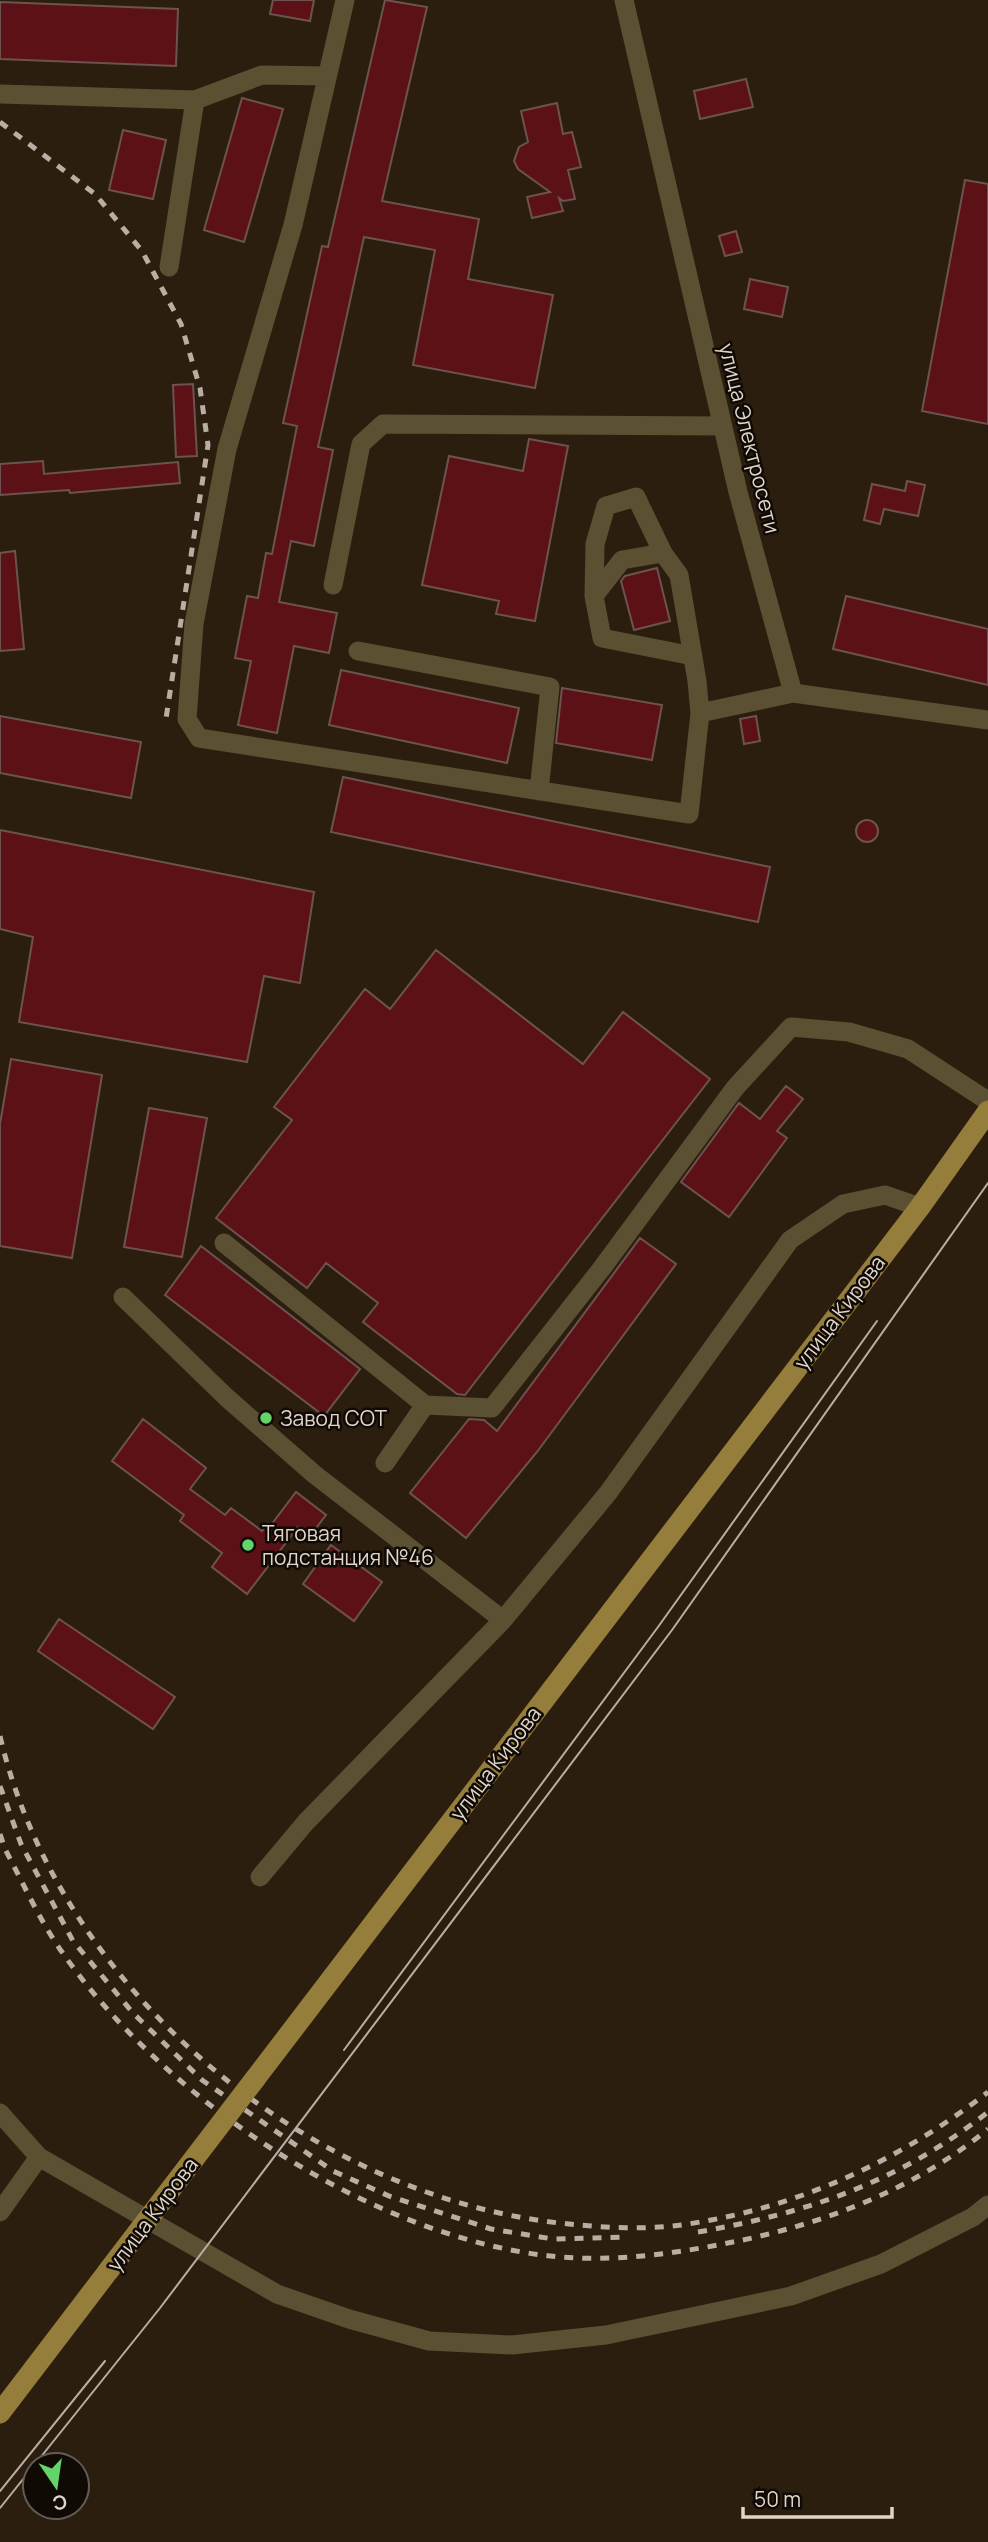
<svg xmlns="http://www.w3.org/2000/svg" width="988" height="2542" font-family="Manrope,sans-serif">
<rect width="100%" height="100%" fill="#2c1e0f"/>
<path fill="#5b1115" stroke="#6c5351" stroke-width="2" d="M273 0H314L310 21 270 14Z
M385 0 427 7 382 201 479 219 468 279 553 295 535 388 413 365 435 250 364 237 318 447 333 450 314 546 291 541 279 602 337 613 329 653 294 646 277 733 238 725 251 661 235 658 247 596 258 598 266 553 272 554 297 426 283 423 322 246 328 247Z
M0 2 178 9 176 66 0 59Z
M746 79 753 107 700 119 694 91Z
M242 98 283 109 244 242 204 230Z
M557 103 563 134 572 132 581 167 568 170 575 199 563 201 559 198 563 211 532 218 527 197 550 192 518 169 514 161 519 147 528 142 521 111Z
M123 130 166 140 153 199 109 190Z
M965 180 988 184V424L922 411Z
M736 231 742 252 725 256 719 236Z
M750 279 788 287 782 317 744 309Z
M193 384 197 456 176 457 173 385Z
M529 439 568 446 535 621 496 614 499 601 422 585 449 456 523 471Z
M43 461 44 474 178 462 180 483 70 493 69 490 0 495V464Z
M907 481 925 485 918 516 884 509 880 524 864 520 872 484 905 491Z
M15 551 24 649 0 651V553Z
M657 568 670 621 634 630 621 581 625 576Z
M846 596 988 629V685L833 649Z
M341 670 519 708 507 763 329 725Z
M562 688 662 705 652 760 556 743Z
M0 716 141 742 131 798 0 773Z
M756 716 760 741 744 744 740 719Z
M343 777 770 867 758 922 331 832Z
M856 831a11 11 0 1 1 22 0a11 11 0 1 1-22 0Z
M0 830 314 892 300 983 264 976 247 1062 19 1022 33 937 0 929Z
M436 950 583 1064 623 1012 710 1079 465 1395 457 1394 363 1322 378 1303 326 1263 307 1288 216 1218 292 1120 274 1107 365 989 390 1009Z
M11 1059 102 1075 72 1258 0 1246V1124Z
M786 1086 803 1099 777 1131 787 1138 729 1217 681 1182 739 1103 760 1119Z
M149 1108 207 1118 182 1257 124 1247Z
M640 1238 676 1264 537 1452 466 1538 410 1493 469 1419 484 1420 497 1431Z
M201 1246 360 1369 324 1416 165 1295Z
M143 1419 206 1468 190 1489 225 1515 231 1508 262 1531 268 1523 271 1525 296 1492 326 1515 310 1536 298 1527 247 1594 212 1567 222 1553 180 1521 184 1515 112 1461Z
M331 1545 382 1582 354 1621 303 1584Z
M59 1619 175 1697 153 1729 38 1651Z"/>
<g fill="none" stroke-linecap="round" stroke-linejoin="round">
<path stroke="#5b5032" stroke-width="19" d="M345 0 293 225 227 449 194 624 187 719 199 738 689 814 700 713 793 693
M624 0 738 492 793 693 988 720
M0 94 195 100 262 75 327 76
M169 267 195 100
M333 585 361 444 383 424 722 426
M594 596 595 544 606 506 636 497 663 553
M358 651 550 687 539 791
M693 656 602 638 594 596 622 560 663 553 679 575 697 681 700 713
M224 1243 425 1405 492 1408 602 1268 735 1088 791 1027 849 1032 908 1049 988 1101
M123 1297 226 1397 314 1474 503 1620
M385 1463 425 1405
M260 1877 306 1822 503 1620 608 1493 790 1240 843 1204 885 1195 920 1207
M0 2113 39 2157 277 2294 349 2319 429 2341 512 2345 606 2335 791 2296 881 2264 973 2217 988 2205
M0 2212 39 2157"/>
<path stroke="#957e3c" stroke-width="21" d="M255 2079 920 1207 988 1111
M0 2413 109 2270"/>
<path stroke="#b9aea4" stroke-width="2" d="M344 2050 658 1627 877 1321
M0 2491 105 2361
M0 2508 160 2308 672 1630 988 1183"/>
<path stroke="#b9aea4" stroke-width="5" stroke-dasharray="9 9" stroke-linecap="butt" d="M0 122 95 194 142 251 181 324 200 388 208 445 165 725
M0 1736C59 1990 311 2200 569 2224 608 2228 649 2230 688 2224 800 2207 899 2161 988 2092
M0 1786 21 1844 73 1941 133 2013 202 2080 333 2171 389 2196 491 2229 553 2239 624 2237
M0 1834 5 1849C23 1883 40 1921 62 1952 165 2100 369 2236 550 2256 614 2263 680 2253 743 2240 831 2221 918 2187 988 2129
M698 2232C808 2213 899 2182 988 2112"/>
<path stroke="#957e3c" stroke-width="21" d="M109 2270 255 2079"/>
</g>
<g fill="#63d469" stroke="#100a05" stroke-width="2.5">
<circle cx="266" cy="1418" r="7"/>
<circle cx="248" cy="1545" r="7"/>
</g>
<g text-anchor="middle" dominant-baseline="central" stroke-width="5" stroke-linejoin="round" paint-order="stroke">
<g font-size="21" fill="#dfd5cc" stroke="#100a05">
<text transform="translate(750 438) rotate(76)">улица Электросети</text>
<text transform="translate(839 1312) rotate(-53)">улица Кирова</text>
<text transform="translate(495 1763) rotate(-53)">улица Кирова</text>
<text transform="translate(152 2214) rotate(-53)">улица Кирова</text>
</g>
<g font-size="21" fill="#dfd5cc" stroke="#100a05" text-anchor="start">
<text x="280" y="1418">Завод СОТ</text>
<text x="262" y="1533">Тяговая<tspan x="262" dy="24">подстанция №46</tspan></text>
</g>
</g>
<g transform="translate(56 2486) rotate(167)"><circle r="33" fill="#100a05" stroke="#635b55" stroke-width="2"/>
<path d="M0-5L12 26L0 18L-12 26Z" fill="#63d469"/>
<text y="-10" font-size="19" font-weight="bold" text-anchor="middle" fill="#dfd5cc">С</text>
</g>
<path d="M743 2507v10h149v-10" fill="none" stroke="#dfd5cc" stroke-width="3.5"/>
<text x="754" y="2507" font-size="21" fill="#dfd5cc" stroke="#100a05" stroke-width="5" paint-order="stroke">50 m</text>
</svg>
